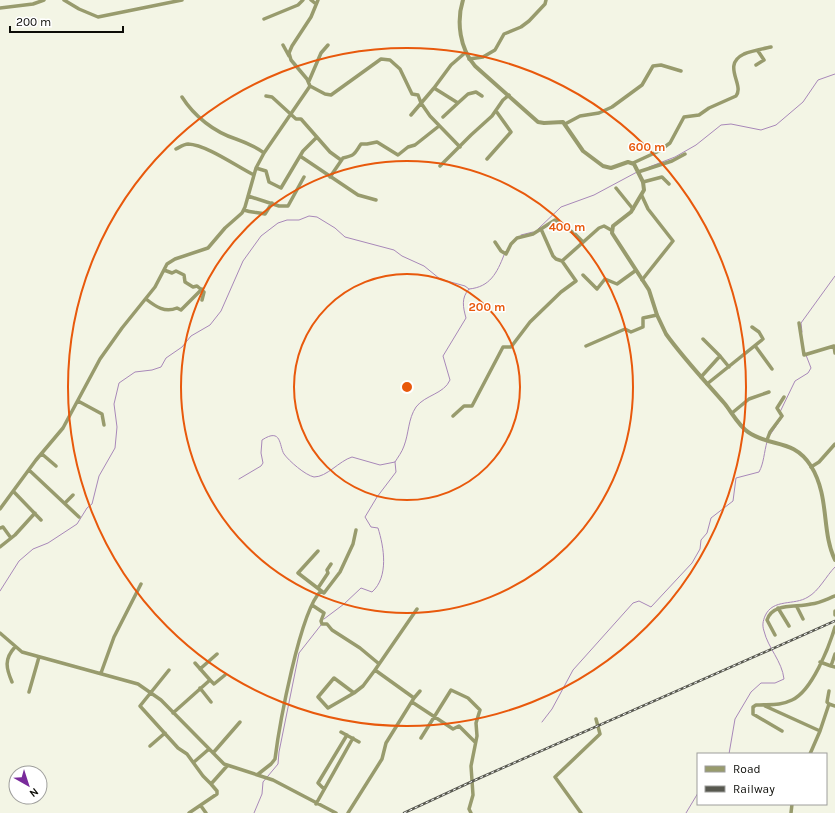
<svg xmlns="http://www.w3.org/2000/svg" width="835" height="813" font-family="Karla,sans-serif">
<rect width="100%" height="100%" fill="#f3f5e5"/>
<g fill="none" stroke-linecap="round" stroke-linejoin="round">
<path stroke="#a888b9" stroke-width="1" d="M649 167 675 157 696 145 721 125 731 124 761 130 776 125 803 102 818 80 835 74
M538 229 561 207 594 195 637 172
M521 235 533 232
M802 332 801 323 835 276
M780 412 795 381 808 373 811 368 806 355
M770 435 783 416
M239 479 261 466 263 463 261 453 262 440C282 427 279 446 284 454 289 461 305 475 314 477 327 477 339 461 352 457L380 465 395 462C398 457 402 452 404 446 409 433 408 419 416 407 425 395 444 394 450 380L443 356 466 318C463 307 461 298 469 289 490 287 497 273 504 255
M0 591 19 561 33 549 48 543 77 524 87 508 92 504 99 476 115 448 117 427 114 404 119 383 135 372 152 370 161 367 166 358 182 347 191 336 210 325 221 311 243 261 261 236 278 223 287 220H299L309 216 317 217 335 228 345 237 394 250 402 256 424 266 440 279 465 286 469 289
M324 619 344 604 361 588 372 592C389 577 384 547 378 528L371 527 365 517 377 497 396 472 395 462
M542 722 552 709 573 670 633 603 639 601 651 607 692 563 700 549 701 540 707 533 711 518 733 501 736 478 759 472C764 463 764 452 767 442
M729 754 735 719 751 692 761 683H775L784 679C782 661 768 648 764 631 762 625 763 621 765 616 773 598 794 606 808 597 819 591 826 576 835 567
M254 813 262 794 263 782 278 764 279 752 299 653 321 625
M686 813 698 793"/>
<path stroke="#989b6d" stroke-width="3.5" d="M64 0 79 9 98 17 182 0
M311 0 316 4
M0 8 33 4 44 0
M264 19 298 5 303 0
M283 45 289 56
M466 52 451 65 434 88 458 103 468 94 476 92 482 96
M469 59 483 57 495 50 504 34 521 27 529 21 545 4 546 0
M756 65 764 60 758 51
M309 81 321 53 328 45
M310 86 325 94 331 95 381 59 390 60 400 69 412 94 418 95 421 103 430 116 460 147
M266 96 272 97 296 119H301L330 152 341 160
M182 97C194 116 214 132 236 139 247 143 255 146 264 153
M411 115 434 88
M443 117 458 103
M565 124 580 116 599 113 612 107 642 85 653 66 661 65 681 71
M176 149C180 147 184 144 188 144 207 145 236 166 254 175
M300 156 358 195 376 200
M487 159 511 132 496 111
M633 163 659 151 670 143 684 117 699 115 709 108 736 96C745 85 721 65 744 54 752 51 762 49 771 47
M440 166 471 135 492 116 503 100 509 95
M256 168 266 171 269 182 281 188 303 151 316 138
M638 172 672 161 685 154
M330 177 343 158C356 155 354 154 361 144H367L377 142 398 155 408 147 415 145 439 126
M643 182 662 177 669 184
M616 188 633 209
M248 196 279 206H288L304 177
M642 196 648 209 673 241 642 280
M244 210C252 213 257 212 265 214L272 203
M541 229 553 256 556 259 562 261
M495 242 501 251 506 254 511 244 517 238 533 234 555 220 575 234 583 242
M164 270 172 273 176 271 184 275 185 282 193 287 197 286 204 292 202 300
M583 275 597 289 605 279 617 284 635 271
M146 299C156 307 165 313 177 308L181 310 202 289
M799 323 804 355 834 346 835 353
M703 339 720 356
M586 346 625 329 631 332 643 327V318L657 315
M756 347 772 369
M701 377 720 356 729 367
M707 384 763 339 759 332 752 327
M78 401 102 414 104 425
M732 413 749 399 769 392
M453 416 464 406H472L503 347H511L530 322 561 292 576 281 562 261 599 228 604 226 611 230
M767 440 770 432 782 416 777 408 784 397
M42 454 56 466
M811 467 819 462 835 444
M29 470 79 517
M14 492 41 520
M65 503 73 495
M0 509 36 460 63 428 100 359 122 328 155 287 167 264 175 259 208 248 225 228 242 213 245 207 256 168 264 153 310 86 307 79 291 60 289 53 292 46 311 17 318 0
M0 528 3 527 11 538
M0 547 15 535 35 513
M318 551 298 573 324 593 340 572 353 544 356 530
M318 588 328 573 327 570 331 564
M312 605 324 613 321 621 322 624H327L332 630 360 648 378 663
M797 607 803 619
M778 608 789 626
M835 611V615
M0 633 22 652 138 684 161 700 224 764 273 780 336 813
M775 635 767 620C773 602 797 608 811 604 820 603 827 599 835 596
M835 654 831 666 835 667
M820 662 831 666
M200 669 217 654
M169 670 140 706 178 748 187 754 203 776 211 784
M101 673 114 637 141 584
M210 680 214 684 225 675
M12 682C6 668 4 659 15 647
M200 688 211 702
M29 692 39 657
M354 693 334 678 318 697 328 708 354 693 363 686 375 670
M414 698 420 691
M412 702 453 729 459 726 475 742
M829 704 835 706
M765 706 820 731
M173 713 210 680 195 663
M782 731 753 714V707L756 705C769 704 780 706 792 700 812 691 829 647 835 627
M341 732 359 742
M421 738 451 690 468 698 480 710 476 723 477 736 471 766 473 795 469 809 471 813
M150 746 165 733
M213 753 240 722
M810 754 820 731 829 704 827 702 829 691
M194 762 209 749
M257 775 271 764 275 759C279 727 300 610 321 591
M324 789 318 783 347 735
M316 804 353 738
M201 806 206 813
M189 813 217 794V791L211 784 227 766
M348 813 382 759 386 743 414 698 375 670 417 609
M581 813 555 777 600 734 596 719
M791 813 792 804"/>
<path stroke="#989b6d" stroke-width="4" d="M463 0C456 22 460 49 475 66L538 122 544 123 563 122 583 151 603 166 611 168 628 162 634 164 643 182 644 190 631 212 613 226 612 233 649 290 657 315 666 334C684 359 705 381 725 404 732 413 739 426 748 432 771 448 793 438 811 466 830 497 821 531 835 560"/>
<g stroke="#57584f" stroke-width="2.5">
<path id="rail" d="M404 813 473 781 835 621"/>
</g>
<use href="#rail" stroke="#fff" stroke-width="1" stroke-dasharray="3" stroke-linecap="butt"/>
</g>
<g fill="none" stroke="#e8590c" stroke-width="2">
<circle cx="407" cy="387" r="113"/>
<circle cx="407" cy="387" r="226"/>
<circle cx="407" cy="387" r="339"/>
</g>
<circle cx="407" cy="387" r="6" fill="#e8590c" stroke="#fff" stroke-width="2"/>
<g font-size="12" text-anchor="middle" font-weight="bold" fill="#e8590c" stroke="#fff" stroke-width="3" stroke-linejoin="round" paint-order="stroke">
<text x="647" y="151">600 m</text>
<text x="567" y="231">400 m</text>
<text x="487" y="311">200 m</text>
</g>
<rect x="697" y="753" width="130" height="52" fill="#ffffff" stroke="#9e9e9c"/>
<rect x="705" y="766" width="20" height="6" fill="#989b6d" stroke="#9e9e9c"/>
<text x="733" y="773" font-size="12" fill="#0c0c07">Road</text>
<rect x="705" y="786" width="20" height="6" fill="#57584f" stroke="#9e9e9c"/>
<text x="733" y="793" font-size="12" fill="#0c0c07">Railway</text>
<g transform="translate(28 785) rotate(141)"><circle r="19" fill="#ffffff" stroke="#9e9e9c"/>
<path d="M0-3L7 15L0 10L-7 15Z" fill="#792a9b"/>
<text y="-6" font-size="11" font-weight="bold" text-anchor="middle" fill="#0c0c07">N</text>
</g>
<path d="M10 26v6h113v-6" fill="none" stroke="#0c0c07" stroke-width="2"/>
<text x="16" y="26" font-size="12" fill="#0c0c07" stroke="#ffffff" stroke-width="3" paint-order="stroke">200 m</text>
</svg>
